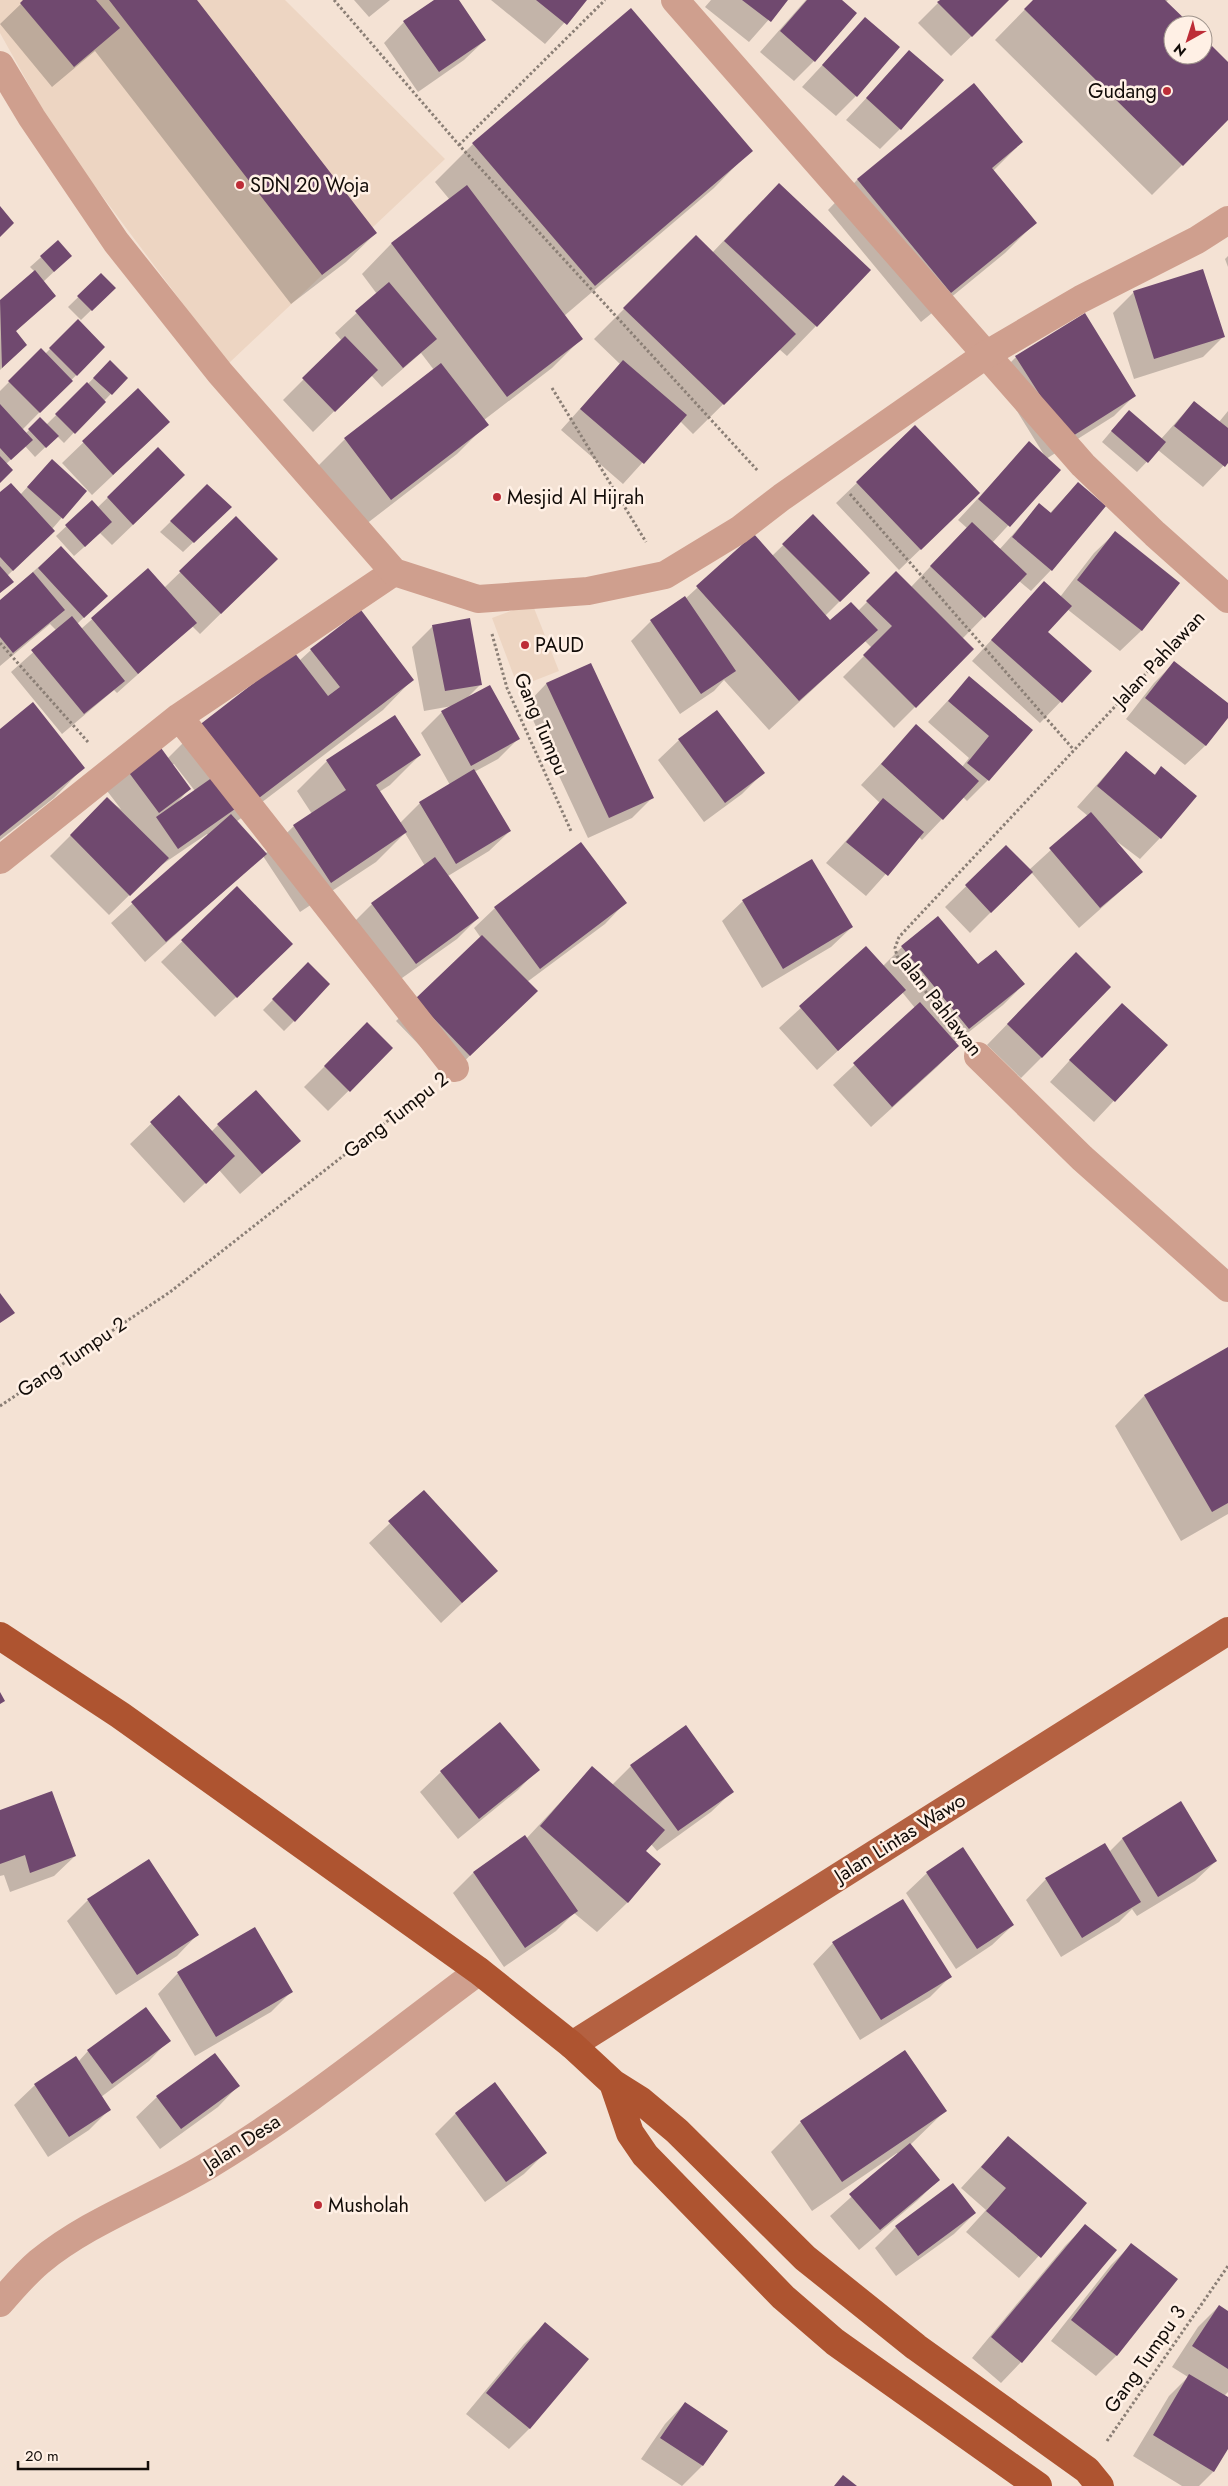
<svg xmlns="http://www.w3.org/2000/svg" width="1228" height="2486" font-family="Jost,sans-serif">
<rect width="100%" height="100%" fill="#f4e2d4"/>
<path fill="#edd5c2" d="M0 0H285L445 159 228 364 58 137 0 33Z
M532 603 559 671 518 687 492 618Z"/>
<path fill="#0003" fill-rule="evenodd" d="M25 0H196L376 233 346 262 291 304 95 51 52 87 0 24Z
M354 0H390L369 17Z
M437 0H457L485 40 464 60 418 92 384 43 404 22Z
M491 0H585L545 44Z
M711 0H786L749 42 705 7Z
M806 0H841L814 61 794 81 760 52Z
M941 0H1009L951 56 918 23Z
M1034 0H1168L1166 2 1189 25H1173V55H1203V39L1228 64V119L1152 195 995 40Z
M630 10 751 150 714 188 564 316 582 338 552 368 484 420 487 424 457 454 361 528 315 469 345 439 434 370 421 353 382 387 371 375 313 432 283 400 342 341 335 333 377 294 362 274 391 244 450 200 435 182 473 144Z
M865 19 856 96 836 116 802 87Z
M909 52 900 129 880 149 846 120Z
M974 84 1022 142 993 171 1035 223 1005 253 921 322 828 210 857 180Z
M749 214 816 326 787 356 779 349 693 434 680 421 623 484 561 430 620 364 594 339 696 237 712 253Z
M58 242 60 266 43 282 55 295 15 332 26 345 0 370V302L35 272 30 267Z
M1228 256V267L1225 259Z
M101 275 114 288 81 320 68 307Z
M1134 292 1224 336 1203 357 1134 379 1113 313Z
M78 321 104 347 22 430 26 433 40 419 46 425 110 362 126 378 64 443 57 436 35 457 25 446 6 464 0 482V391L41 350 45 354Z
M1016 357 1135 395 1114 416 1046 459 1059 470 992 543 999 550 1039 505 1050 513 1078 483 1051 570 1031 591 1019 581 962 639 973 649 894 728 843 677 872 648 865 641 769 730 724 680 714 691 680 714 631 641 651 621 685 599 754 536 772 556 813 516 868 573 825 616 830 621 858 611 896 573 911 587 967 528 958 520 1029 443 1046 458 996 377Z
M138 390 147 443 92 495 62 463Z
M1194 402 1219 422 1228 411V461L1203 487 1158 450 1137 472 1102 442 1119 422 1161 439Z
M915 427 958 513 899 570 836 503Z
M158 449 163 496 112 545 100 533 74 556 56 536 92 502 97 508Z
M42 471 85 491 33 551 7 576 12 582 0 593V494L20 495Z
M207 486 230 507 183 552 160 532Z
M236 518 256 579 200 634 192 626 117 693 114 690 62 734 11 672 57 631 50 624 0 666V601L61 547 106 596 77 624 81 629 148 570 164 588Z
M1115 533 1178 583 1141 631 1120 651 1067 609 1046 632 1090 671 1040 723 972 661 1044 583 1060 597 1094 553Z
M433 626 481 684 467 698 518 739 498 759 474 772 510 831 489 851 448 876 478 918 457 939 395 983 352 924 372 904 425 866 405 833 376 862 300 912 263 856 145 962 111 923 208 835 207 834 157 868 109 915 50 856 107 799 121 809 104 787 124 767 167 759 199 727 299 661 311 650 412 680 383 710 236 822 265 854 294 826 312 814 297 791 327 761 420 755 390 785 379 792 400 823 420 803 450 785 421 733 442 712 452 706 424 711 412 647ZM174 764 195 791 176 804 189 789 172 765Z
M1174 663 1228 705V716L1206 745 1185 765 1126 719 1154 683Z
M590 664 652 798 632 818 588 838 526 705 546 684Z
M969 678 1031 730 988 780 967 801 963 797 922 840 919 837 866 896 826 863 880 803 861 785 916 726 962 767 969 758 928 722Z
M0 730 83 768 54 798 0 840Z
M679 740 763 773 742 794 704 822 658 760Z
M1126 752 1154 775 1161 768 1160 838 1140 859 1111 837 1142 872 1079 928 1031 872 970 933 945 907 1006 847 1029 870 1088 816 1077 807Z
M581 844 625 903 605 924 527 982 515 1012 449 1076 396 1021 481 938 474 928 495 908Z
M237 888 271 964 215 1017 161 962Z
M743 901 852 927 831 947 762 988 722 921Z
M938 917 978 966 1024 984 1003 1005 955 1043 958 1046 937 1067 871 1127 833 1085 915 1008 902 992 817 1070 779 1028 866 948 883 966 902 947Z
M308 964 294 1021 284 1031 263 1010Z
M1055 975 1042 1057 1021 1078 987 1045Z
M367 1024 392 1048 328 1111 304 1087Z
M1101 1026 1166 1045 1094 1122 1050 1082Z
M179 1097 211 1132 218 1125 299 1141 240 1194 219 1170 184 1203 130 1144Z
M1228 1348V1514L1181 1541 1115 1426 1144 1396Z
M424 1491 496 1571 441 1623 369 1543Z
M686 1727 732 1792 711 1812 657 1851 651 1844 644 1851 660 1864 627 1903 597 1932 574 1913 556 1931 504 1967 453 1893 473 1873 525 1837 526 1839 592 1768 612 1785 631 1766Z
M538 1769 518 1790 458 1839 420 1792 441 1772Z
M1181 1803 1216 1861 1195 1881 1137 1916 1132 1909 1119 1922 1061 1957 1026 1900 1046 1879 1109 1852 1122 1839Z
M0 1811 75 1856 54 1876 10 1892 4 1875 0 1876Z
M927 1873 1013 1925 992 1945 956 1969 906 1893Z
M88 1900 197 1935 177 1956 116 1995 67 1921Z
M833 1943 950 1977 930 1997 860 2040 813 1964Z
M178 1973 291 1992 271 2012 195 2056 158 1994Z
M169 2040 149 2061 101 2097 109 2110 89 2130 48 2157 14 2105 35 2085 78 2062 88 2051Z
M904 2052 945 2111 910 2145 939 2179 918 2200 859 2250 830 2216 898 2155 897 2153 812 2211 771 2152 801 2122Z
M494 2084 545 2153 524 2174 485 2202 435 2134 455 2114Z
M238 2086 218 2107 160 2149 136 2117 157 2097Z
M1008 2137 1085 2204 1019 2278 966 2232 986 2210 961 2188Z
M975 2213 954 2234 896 2276 875 2248 896 2227Z
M1085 2226 1021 2362 1001 2383 972 2358 1065 2246Z
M1131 2245 1117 2355 1096 2376 1051 2341 1111 2265Z
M1219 2306 1228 2312V2392L1224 2396 1228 2399V2447L1213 2472 1199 2486H1182L1133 2456 1169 2396 1188 2377 1172 2367 1198 2327Z
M545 2324 587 2359 529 2429 509 2449 466 2414 524 2344Z
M685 2403 702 2466 682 2486 641 2459 665 2424Z"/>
<path fill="#70496f" d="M23 0H96L120 28 74 67 20 3Z
M109 0H197L377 233 322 275Z
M434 0H459L486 40 439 72 403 21Z
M536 0H587L567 25Z
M742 0H788L771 22Z
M807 0H842L857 13 815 62 780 31Z
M940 0H1009L972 37 937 2Z
M1033 0H1165L1191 25H1173V55H1203V37L1228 62V120L1183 166 1024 9Z
M631 8 753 151 595 286 472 143Z
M865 17 900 47 857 97 822 65Z
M909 50 944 80 901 130 866 98Z
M974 83 1023 142 992 168 1037 223 951 293 857 179Z
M779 183 871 270 817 327 724 241Z
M467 185 583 339 507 397 391 243Z
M0 206 14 223 0 237Z
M696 235 796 334 724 405 623 308Z
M58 240 72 256 54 272 40 256Z
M1203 269 1225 337 1154 359 1133 291Z
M35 270 56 296 16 331 27 345 2 368 0 300Z
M101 273 116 288 92 311 77 296Z
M389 282 437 339 403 368 355 311Z
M1085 313 1136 396 1068 439 1015 356Z
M78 319 105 347 77 376 49 348Z
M345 336 378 370 335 412 302 378Z
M41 348 73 381 40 413 8 381Z
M110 360 128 378 112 395 93 378Z
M623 360 687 415 644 464 580 409Z
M441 363 489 425 391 500 344 438Z
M87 382 106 402 75 434 55 414Z
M138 388 170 422 113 475 82 441Z
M1194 401 1228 428V463L1225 467 1174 426Z
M0 404 33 440 11 460 0 448Z
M1129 410 1166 442 1148 463 1111 431Z
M40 417 59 436 46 448 28 429Z
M915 425 980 493 921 550 856 482Z
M1029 441 1061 470 1010 527 978 499Z
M158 447 185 475 133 525 107 497Z
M0 456 13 470 0 483Z
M52 459 87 491 63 519 27 487Z
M1078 482 1106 506 1052 571 1012 537 1039 503 1051 513Z
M11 483 55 531 13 571 0 557V492Z
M207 484 232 507 194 543 170 521Z
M92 500 112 522 85 547 65 525Z
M813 514 870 573 840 602 782 544Z
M236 516 278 559 221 614 179 571Z
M972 522 1027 574 985 618 930 566Z
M1115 531 1180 583 1142 631 1077 580Z
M754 534 830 620 851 602 878 630 799 701 696 586Z
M61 546 108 596 84 618 38 568Z
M0 566 14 582 0 593Z
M148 568 197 623 138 674 91 618Z
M896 571 974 649 916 708 863 655 892 626 866 601Z
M33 572 65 610 13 653 0 637V600Z
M1044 581 1072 606 1048 632 1092 671 1062 703 991 640Z
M685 596 736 671 701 694 650 620Z
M361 610 414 680 255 801 198 726 294 652 328 696 340 687 310 649Z
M72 616 125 681 84 714 31 650Z
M470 618 482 685 445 691 432 625Z
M1174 661 1228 703V718L1206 746 1145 698Z
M591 663 654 798 609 818 546 683Z
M969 676 1033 730 989 781 967 763 989 736 948 701Z
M490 685 520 739 471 766 441 711Z
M33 702 85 768 0 836V729Z
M717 710 765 773 725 803 678 739Z
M395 715 421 755 376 785 407 832 331 883 293 825 346 790 326 760Z
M916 724 979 781 943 820 881 764Z
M156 741 191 789 159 813 124 766Z
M1126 751 1155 775 1161 766 1197 796 1161 839 1097 786Z
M474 769 511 831 456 864 419 802Z
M213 777 235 809 178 849 156 817Z
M107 797 169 858 130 896 70 835Z
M883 798 924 832 888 876 846 842Z
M1091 812 1143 872 1100 908 1049 848Z
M231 814 267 854 166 942 131 902Z
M581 842 627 903 540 969 494 907Z
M1006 845 1033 872 991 913 965 885Z
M435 857 479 918 416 964 371 903Z
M812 859 853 927 783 969 742 900Z
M237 886 293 944 237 998 181 940Z
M938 916 978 964 996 950 1025 984 969 1029 901 946Z
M482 935 538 991 470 1056 415 999Z
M866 946 906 990 838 1051 799 1006Z
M1076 952 1111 987 1042 1058 1007 1024Z
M308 962 330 984 295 1022 272 999Z
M920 1002 959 1046 892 1107 853 1063Z
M1122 1003 1168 1045 1115 1102 1069 1060Z
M367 1022 393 1048 350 1092 324 1066Z
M256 1090 301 1141 262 1174 217 1124Z
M179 1095 235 1156 206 1184 150 1122Z
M0 1293 15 1313 0 1323Z
M1228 1347V1503L1212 1512 1144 1395Z
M424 1490 498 1571 462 1603 388 1521Z
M0 1692 5 1701 0 1704Z
M500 1722 540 1770 479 1819 440 1771Z
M686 1725 734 1792 678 1831 630 1765Z
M592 1766 665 1830 646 1851 661 1864 628 1903 540 1826Z
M52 1791 76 1856 30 1873 25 1855 0 1864V1810Z
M1181 1801 1217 1861 1158 1897 1122 1838Z
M525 1835 578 1911 525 1948 473 1872Z
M1105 1843 1141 1902 1082 1938 1045 1878Z
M963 1847 1014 1925 977 1949 926 1872Z
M149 1859 199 1935 137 1975 87 1899Z
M903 1899 952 1977 881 2020 832 1942Z
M255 1927 293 1992 216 2037 177 1972Z
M146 2007 171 2041 112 2084 87 2050Z
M905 2050 947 2111 842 2182 800 2121Z
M215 2053 240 2086 181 2129 156 2096Z
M76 2056 111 2110 69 2137 34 2084Z
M495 2082 547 2153 506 2182 455 2113Z
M1008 2136 1087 2203 1041 2258 986 2211 1006 2188 981 2167Z
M910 2143 940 2180 880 2230 849 2194Z
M953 2183 976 2213 918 2256 895 2226Z
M1085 2224 1117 2250 1022 2363 991 2337Z
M1131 2243 1178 2279 1117 2356 1071 2320Z
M1219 2305 1228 2311V2369L1192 2346Z
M545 2322 589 2359 530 2429 486 2393Z
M1189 2374 1228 2397V2449L1214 2472 1153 2435Z
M685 2402 728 2431 703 2466 660 2438Z
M843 2475 857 2486H834Z"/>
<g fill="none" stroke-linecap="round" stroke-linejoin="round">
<path stroke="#8a7e75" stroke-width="3" stroke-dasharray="2.5 2.5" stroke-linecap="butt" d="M334 0 459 145 758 471
M459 145 605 0
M552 388 646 542
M850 494 1074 750
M492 634 507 688 571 831
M0 643 88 742
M955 1028 897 956 895 948 899 937 1197 619
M0 1406 170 1292 427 1090
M1107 2441 1228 2266"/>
<path stroke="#cf9f8e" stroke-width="28" d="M675 0 1083 465 1155 534 1228 599
M179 717 455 1068
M0 860 179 717 394 572
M978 1056 1082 1158 1228 1288
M0 2303C12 2289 25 2274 39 2262 90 2220 153 2199 209 2165 304 2108 390 2037 479 1971"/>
<path stroke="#cf9f8e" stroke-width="28" d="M0 65 32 118 116 242 220 373 394 572 478 599 588 591 665 575 739 530 782 497 987 354 1081 299 1197 240 1228 220"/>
<path stroke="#b46141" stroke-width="28" d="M572 2045 1228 1631"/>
<path stroke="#ae5430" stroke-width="28" d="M0 1636 120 1715 479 1971 572 2045 613 2083 640 2100 677 2131 805 2258 916 2347 1087 2470 1100 2486
M613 2083 630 2133 645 2155 783 2297 835 2342 1038 2486"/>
</g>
<g fill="#bd2d37" stroke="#fff0e5" stroke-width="2">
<circle cx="1167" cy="91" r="5"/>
<circle cx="240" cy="185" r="5"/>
<circle cx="497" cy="497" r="5"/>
<circle cx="525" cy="645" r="5"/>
<circle cx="318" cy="2205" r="5"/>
</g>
<g text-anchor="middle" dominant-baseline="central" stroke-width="5" stroke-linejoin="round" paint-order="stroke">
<g font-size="20" fill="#120c08" stroke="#fff0e5" text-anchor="start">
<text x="1157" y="91" text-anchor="end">Gudang</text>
<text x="250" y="185">SDN 20 Woja</text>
<text x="507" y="497">Mesjid Al Hijrah</text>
<text x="535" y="645">PAUD</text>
<text x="328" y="2205">Musholah</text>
</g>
<g font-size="20" fill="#120c08" stroke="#fff0e5">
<text transform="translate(1159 659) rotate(-47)">Jalan Pahlawan</text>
<text transform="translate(541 724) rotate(67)">Gang Tumpu</text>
<text transform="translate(940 1005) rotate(52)">Jalan Pahlawan</text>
<text transform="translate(396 1115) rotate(-38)">Gang Tumpu 2</text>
<text transform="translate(72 1357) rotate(-34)">Gang Tumpu 2</text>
<text transform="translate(900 1838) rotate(-32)">Jalan Lintas Wawo</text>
<text transform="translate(242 2143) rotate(-33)">Jalan Desa</text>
<text transform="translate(1145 2359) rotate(-55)">Gang Tumpu 3</text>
</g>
</g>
<g transform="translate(1188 40) rotate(219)"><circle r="24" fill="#fff0e5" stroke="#a0958d"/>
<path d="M0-4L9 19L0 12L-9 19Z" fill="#bd2d37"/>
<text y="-8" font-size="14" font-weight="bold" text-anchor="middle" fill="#120c08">N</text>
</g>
<path d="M18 2461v8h130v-8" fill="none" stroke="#120c08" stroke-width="2.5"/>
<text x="25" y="2461" font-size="15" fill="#120c08" stroke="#fff0e5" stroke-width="4" paint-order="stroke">20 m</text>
</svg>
